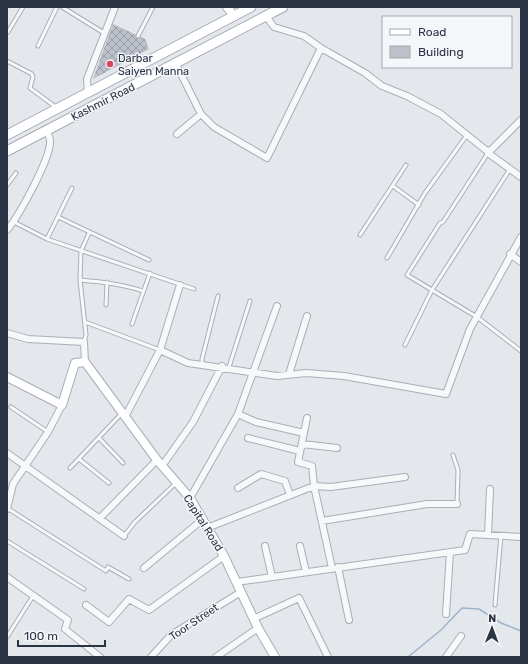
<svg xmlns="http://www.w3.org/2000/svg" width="528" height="664" font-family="Rubik,sans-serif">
<defs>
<pattern id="building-cross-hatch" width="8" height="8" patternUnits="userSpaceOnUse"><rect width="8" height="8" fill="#bbc0ca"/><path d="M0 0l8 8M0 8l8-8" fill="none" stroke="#989da6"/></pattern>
</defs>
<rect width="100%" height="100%" fill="#e4e7ec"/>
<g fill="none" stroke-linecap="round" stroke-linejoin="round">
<path stroke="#9fb4cc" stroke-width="1.5" d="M408 657 441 630 462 608 479 609 501 623 521 631"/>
</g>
<path fill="url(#building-cross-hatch)" d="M113 24 145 39 149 49 93 79Z"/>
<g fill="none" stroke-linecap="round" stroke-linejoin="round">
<g stroke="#a9aeb7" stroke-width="5">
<path id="lane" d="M62 7 104 33
M8 32 23 7
M138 36 153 7
M38 46 57 7
M7 61 32 74 33 77 30 88 57 108
M488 153 443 222 440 223 407 275 477 317 521 351
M7 185 16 173
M393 186 419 205
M58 217 149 260
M14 222 47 239 194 289
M360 235 406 165
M47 239 72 188
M387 258 425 193 467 135
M80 280C102 282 122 284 143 291
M106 305 107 282
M85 322 160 350
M132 324 150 273
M84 342 86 335 80 280 81 251 89 233
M405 345 432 290 510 169
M202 364V359L218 296
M229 367 250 301
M11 407 48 432
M99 438 123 463
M453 455 458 470 457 504
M79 459 109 483
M70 468 122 413
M7 508 106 571 108 567 129 579
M124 536 135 522 176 483
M7 541 84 589
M495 605 501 535
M7 637 33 596"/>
</g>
<g stroke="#a9aeb7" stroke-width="8">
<path id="street" d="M266 16 274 27 304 36 321 48 365 73 382 86 407 96 441 114 487 151 491 150 521 120
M176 64 201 114 214 127 267 158 321 48
M88 93 87 79 115 7
M177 134 201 114
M488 153 521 177
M7 230C19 216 49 161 50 143 51 139 48 134 47 131
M510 254 521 262
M7 333 28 339 84 342 85 362
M160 350 188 363 277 376 306 373 344 376 446 394 470 329 521 237
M289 374 307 316
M238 414 256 422 304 433
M125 417 160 350 180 285
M307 418 298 462 312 466 314 486 332 568
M248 438 300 451
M302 444 337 448
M7 453 124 536
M162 466 193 422 222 366
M238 488 261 474 285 481 290 495
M190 498 238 414 277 306
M7 509 13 484 48 432 62 405
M100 518 157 460
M322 521 427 504H457
M207 528 314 486 331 487 405 477
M488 535 490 489
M265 546 272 577
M300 546 306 572
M338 567 349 620
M144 568 202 520
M7 577 68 620 65 629 100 657
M237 582 465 550 470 534 521 537
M86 605 109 622 129 599 149 610 224 556
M446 614 450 552
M253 619 299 598 328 657
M151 657 171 635 241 592
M216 657 258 628
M446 657 461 636"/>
</g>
<g stroke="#a9aeb7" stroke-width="10">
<path id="secondary" d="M227 7 234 16
M7 377 62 405 75 363 85 362 157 460 190 498 224 556 258 628 275 657"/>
</g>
<g stroke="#a3abb8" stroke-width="11">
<path id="primary" d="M7 135 251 7
M7 151 283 7"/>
</g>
<use href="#lane" stroke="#f7f8fa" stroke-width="3"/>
<use href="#street" stroke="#f7f8fa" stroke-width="6"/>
<use href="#secondary" stroke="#fff" stroke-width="8"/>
<use href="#primary" stroke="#fff" stroke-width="9"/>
</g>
<circle fill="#d1495b" stroke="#f4f6f9" stroke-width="1.5" cx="110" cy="64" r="4"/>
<g text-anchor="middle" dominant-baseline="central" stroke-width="3" stroke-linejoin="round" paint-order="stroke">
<g font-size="11" fill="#2b3445" stroke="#f4f6f9" text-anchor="start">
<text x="118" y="58">Darbar<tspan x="118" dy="13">Saiyen Manna</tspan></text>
</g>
<g font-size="11" fill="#2b3445" stroke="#f4f6f9">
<text transform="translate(103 102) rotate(-27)">Kashmir Road</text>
<text transform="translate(203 523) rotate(58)">Capital Road</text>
<text transform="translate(194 622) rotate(-34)">Toor Street</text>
</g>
</g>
<rect width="528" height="664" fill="none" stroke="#2b3445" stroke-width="16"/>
<rect x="382" y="16" width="130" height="52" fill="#f4f6f9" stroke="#a4a8b1"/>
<rect x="390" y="29" width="20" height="6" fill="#ffffff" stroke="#a4a8b1"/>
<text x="418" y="36" font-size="12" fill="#2b3445">Road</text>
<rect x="390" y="46" width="20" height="12" fill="#bbc0ca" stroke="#a4a8b1"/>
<text x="418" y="56" font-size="12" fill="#2b3445">Building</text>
<g transform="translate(492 628) rotate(1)" stroke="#f4f6f9" stroke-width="3" paint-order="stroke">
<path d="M0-3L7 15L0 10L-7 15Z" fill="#2b3445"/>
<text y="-6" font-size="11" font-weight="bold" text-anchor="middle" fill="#2b3445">N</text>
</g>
<path d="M18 640v6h87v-6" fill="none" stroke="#2b3445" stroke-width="2"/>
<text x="24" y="640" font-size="12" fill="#2b3445" stroke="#f4f6f9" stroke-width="3" paint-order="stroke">100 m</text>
</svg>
